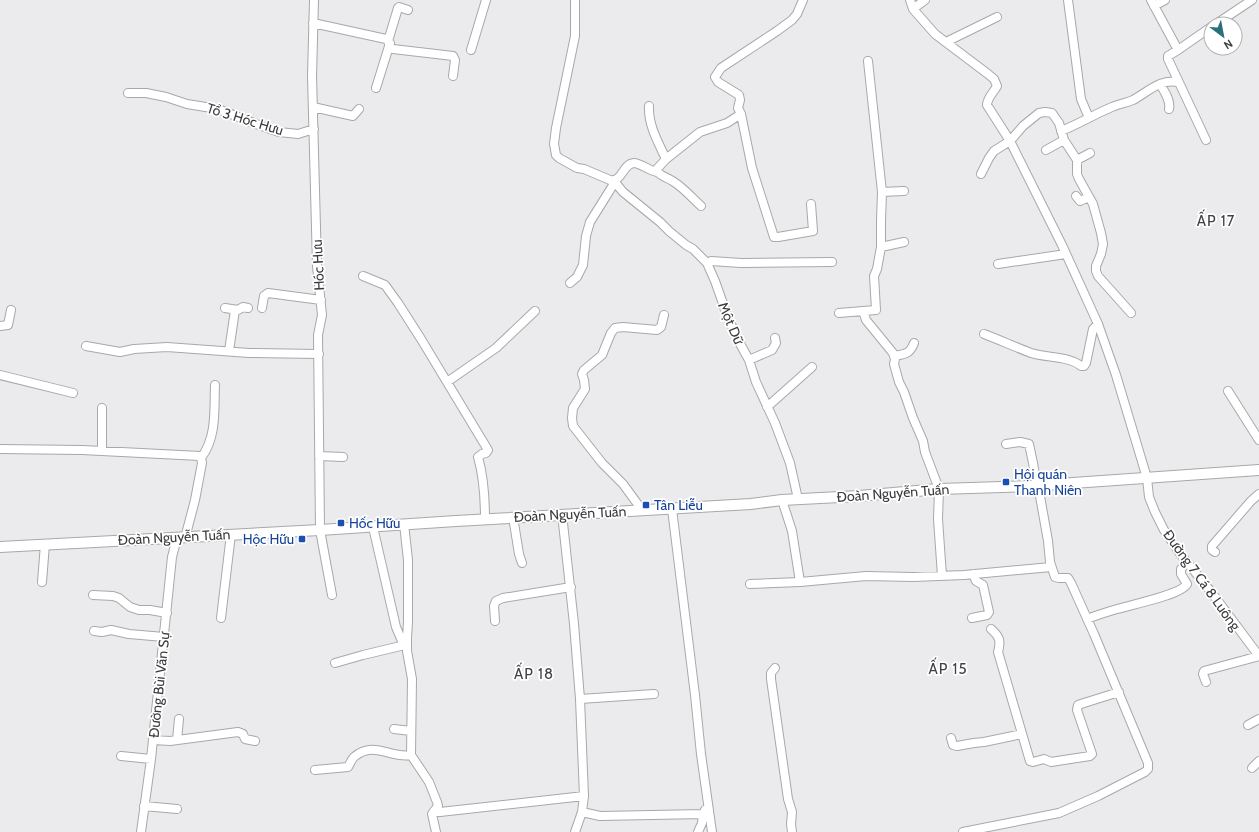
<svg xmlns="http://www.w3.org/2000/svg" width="1259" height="832" font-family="Cabin,sans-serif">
<rect width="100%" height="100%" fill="#ebebee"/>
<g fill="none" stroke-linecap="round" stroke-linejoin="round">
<g stroke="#a8a8ab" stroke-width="10">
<path id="minor" d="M314 0 312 76 317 266 322 315 318 335 320 530 332 595
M575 0V36L556 128 554 144 556 155 559 158 577 168 584 169 610 180C623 182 622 164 634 163 640 163 650 171 657 172
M803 0 797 14 792 20 777 31 721 68 715 77 718 82 739 95 740 100 738 108 741 114 752 168 774 237H778L813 231 811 204
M910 0 913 9 935 34 988 74 994 79 997 86C994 92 987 98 987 105L1010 141 1062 245 1098 324 1116 375 1147 478 1149 497 1155 512 1164 530 1179 552 1212 593 1259 656
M1068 0 1081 99 1089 118
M1151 0 1178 50 1211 27
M1154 6 1165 0
M913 9 925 0
M313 23 386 39 388 41 390 47 393 49 453 56 455 60 453 76
M1216 24 1252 0
M388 41 398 8 399 7 408 10
M946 42 997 17
M471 50 486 0
M1178 50 1168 56V59L1206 140
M868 61 882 192 881 221V247L877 269 874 276 876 310 863 311 866 320 893 353 895 359 894 364 899 382 904 392 913 418 923 441 925 452 939 489 938 519 942 576
M1160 84C1164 91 1171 100 1169 109
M376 88 390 43
M128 93H146L166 97 187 104 218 109 256 124 279 132 298 134 314 129
M649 106C648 125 658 142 666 159
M313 107 353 116 359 109
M1061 131C1079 124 1095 114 1112 107 1119 104 1126 103 1133 100 1148 92 1159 79 1178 82
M1046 150 1064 140
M1077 160V174L1079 179 1093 204 1101 233 1103 244 1101 254 1096 266V271L1098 276 1131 313
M981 174 989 158 994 151 1010 141 1023 126 1039 113 1045 112 1052 113 1059 123 1064 140 1077 160 1090 153
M614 181 623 192 660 222 669 231 686 245 693 249 707 263 715 281 727 315 738 340 749 360 756 382 775 423 790 463 798 499
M882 192 904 191
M1076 196 1080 201 1089 197
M701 206C692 198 685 189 674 182 669 178 659 176 656 170L666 159 700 132 727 123 741 114
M881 247 904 242
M707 263 711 261 741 263 832 262
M998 264 1066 254
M363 276 385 285 398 303 421 339 485 445 488 450 486 453 482 454 478 457C484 478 485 498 485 519
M570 283 577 277 583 265 586 236 590 222 615 182
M225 308 238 310 243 307 248 308
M262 308 264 296 268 293 321 300
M839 313 863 311
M0 326 8 325 11 310
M984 334C1000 340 1015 347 1031 353 1047 358 1069 356 1081 366H1084L1086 363 1093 329 1098 324
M86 346 120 352 134 349 167 347 249 353 319 354
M229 351 235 310
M894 356C905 354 910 354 914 343
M749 360 772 350 776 343 775 338
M0 375 73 393
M447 382 496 348 535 311
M1228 391 1259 440
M767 407 812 367
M1006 444 1020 442 1029 444 1033 463 1037 486
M0 449 82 450 200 456 201 458 202 463 195 500 185 538
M102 451V408
M319 456 343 457
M201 458C217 437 214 410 215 385
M782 500 792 531 800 582
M672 509 695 695 701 754 712 832
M642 510 623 484 602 463 573 426 572 418 573 408 585 389 584 380 582 374 584 370 602 355 611 333 615 328 623 327 657 330 661 327 664 315
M562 514 574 624 580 699 584 796 582 812 575 832
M513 517 519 554 522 563
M404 524 408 560V622L407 638V651L412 679 411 755 429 782 437 802 438 806 432 814 436 832
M373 527 396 627 402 641 406 647
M1215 552 1212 550V546L1251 501 1259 494
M42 582 45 544
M750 584 800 582 866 576 913 577 964 575 1051 567
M93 595 113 596 119 598 130 607 139 610H150L167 613
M221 618 231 534
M972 618 987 615 989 612 983 585 976 581 973 574
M1087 619C1097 615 1107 612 1117 609 1130 605 1181 595 1187 584L1181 574V569L1187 562
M495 621 494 606 496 601 503 598 571 587
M991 629C1000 637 1001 641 998 652L1030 761 1033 762 1044 759 1051 762 1090 756 1092 754 1091 751 1077 710 1078 705 1084 703 1119 692
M94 631 102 632 111 630 129 634 164 637
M335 663 363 655 405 645
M775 668 771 673V679L788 799 792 812 791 824 792 832
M1206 682 1203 674 1204 671 1259 656
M580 699 654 694
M1248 725 1259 719
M394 729 411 731
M951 738 953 745 957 746 974 743 984 742 1022 734
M153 740 170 741 238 732 243 734 245 739 255 741
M177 740 179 719
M121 756 151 759
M1252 768 1259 761
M315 770 348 767C350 764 351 760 354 757 374 740 391 759 411 755
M144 806 177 809
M434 811 440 812 584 796
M582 812 600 816 703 814
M141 832 151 759 172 557 177 538
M698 832 702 823 703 814 705 810
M963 832 1059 813 1098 796 1145 772 1148 769V763L1094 634 1071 583 1068 578H1059L1055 577 1050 562 1048 541 1038 485"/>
</g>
<g stroke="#a8a8ab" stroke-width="12">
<path id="major" d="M0 547 320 530 456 521 751 504 782 500 859 496 939 489 1030 486 1259 470"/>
</g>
<use href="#minor" stroke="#fff" stroke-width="8"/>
<use href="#major" stroke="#fff" stroke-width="10"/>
</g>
<g fill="#1a4fb4" stroke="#fff" stroke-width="1.5">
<rect x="1002" y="478" width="8" height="8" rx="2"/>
<rect x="642" y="501" width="8" height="8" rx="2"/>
<rect x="337" y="519" width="8" height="8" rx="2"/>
<rect x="298" y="535" width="8" height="8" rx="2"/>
</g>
<g text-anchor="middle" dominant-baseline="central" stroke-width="3.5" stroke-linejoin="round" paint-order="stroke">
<g font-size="14" fill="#3b3b3c" stroke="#fff">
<text transform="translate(245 119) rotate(17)">Tổ 3 Hóc Hưu</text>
<text transform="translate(318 265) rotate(-93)">Hóc Hưu</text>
<text transform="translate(731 323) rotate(67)">Một Dữ</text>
<text transform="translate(893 493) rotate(-4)">Đoàn Nguyễn Tuấn</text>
<text transform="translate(570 514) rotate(-3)">Đoàn Nguyễn Tuấn</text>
<text transform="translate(174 537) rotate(-3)">Đoàn Nguyễn Tuấn</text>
<text transform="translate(1202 580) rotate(54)">Đường 7 Cá 8 Luông</text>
<text transform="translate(159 685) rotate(-84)">Đường Bùi Văn Sự</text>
</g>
<g font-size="14" fill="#164399" stroke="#fff" text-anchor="start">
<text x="1014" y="474">Hội quán<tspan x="1014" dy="16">Thanh Niên</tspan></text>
<text x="654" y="505">Tân Liễu</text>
<text x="349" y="523">Hốc Hữu</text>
<text x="294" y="539" text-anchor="end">Hộc Hữu</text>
</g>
<g font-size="15" letter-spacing="1" fill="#424244" stroke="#fff">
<text x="1216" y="221">ẤP 17</text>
<text x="948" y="669">ẤP 15</text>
<text x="534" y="674">ẤP 18</text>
</g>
</g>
<g transform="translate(1223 36) rotate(148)"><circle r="19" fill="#ffffff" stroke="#b1b1b1"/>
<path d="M0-3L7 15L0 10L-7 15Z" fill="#28707c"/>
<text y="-6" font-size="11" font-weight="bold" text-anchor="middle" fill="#3b3b3c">N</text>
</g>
</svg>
